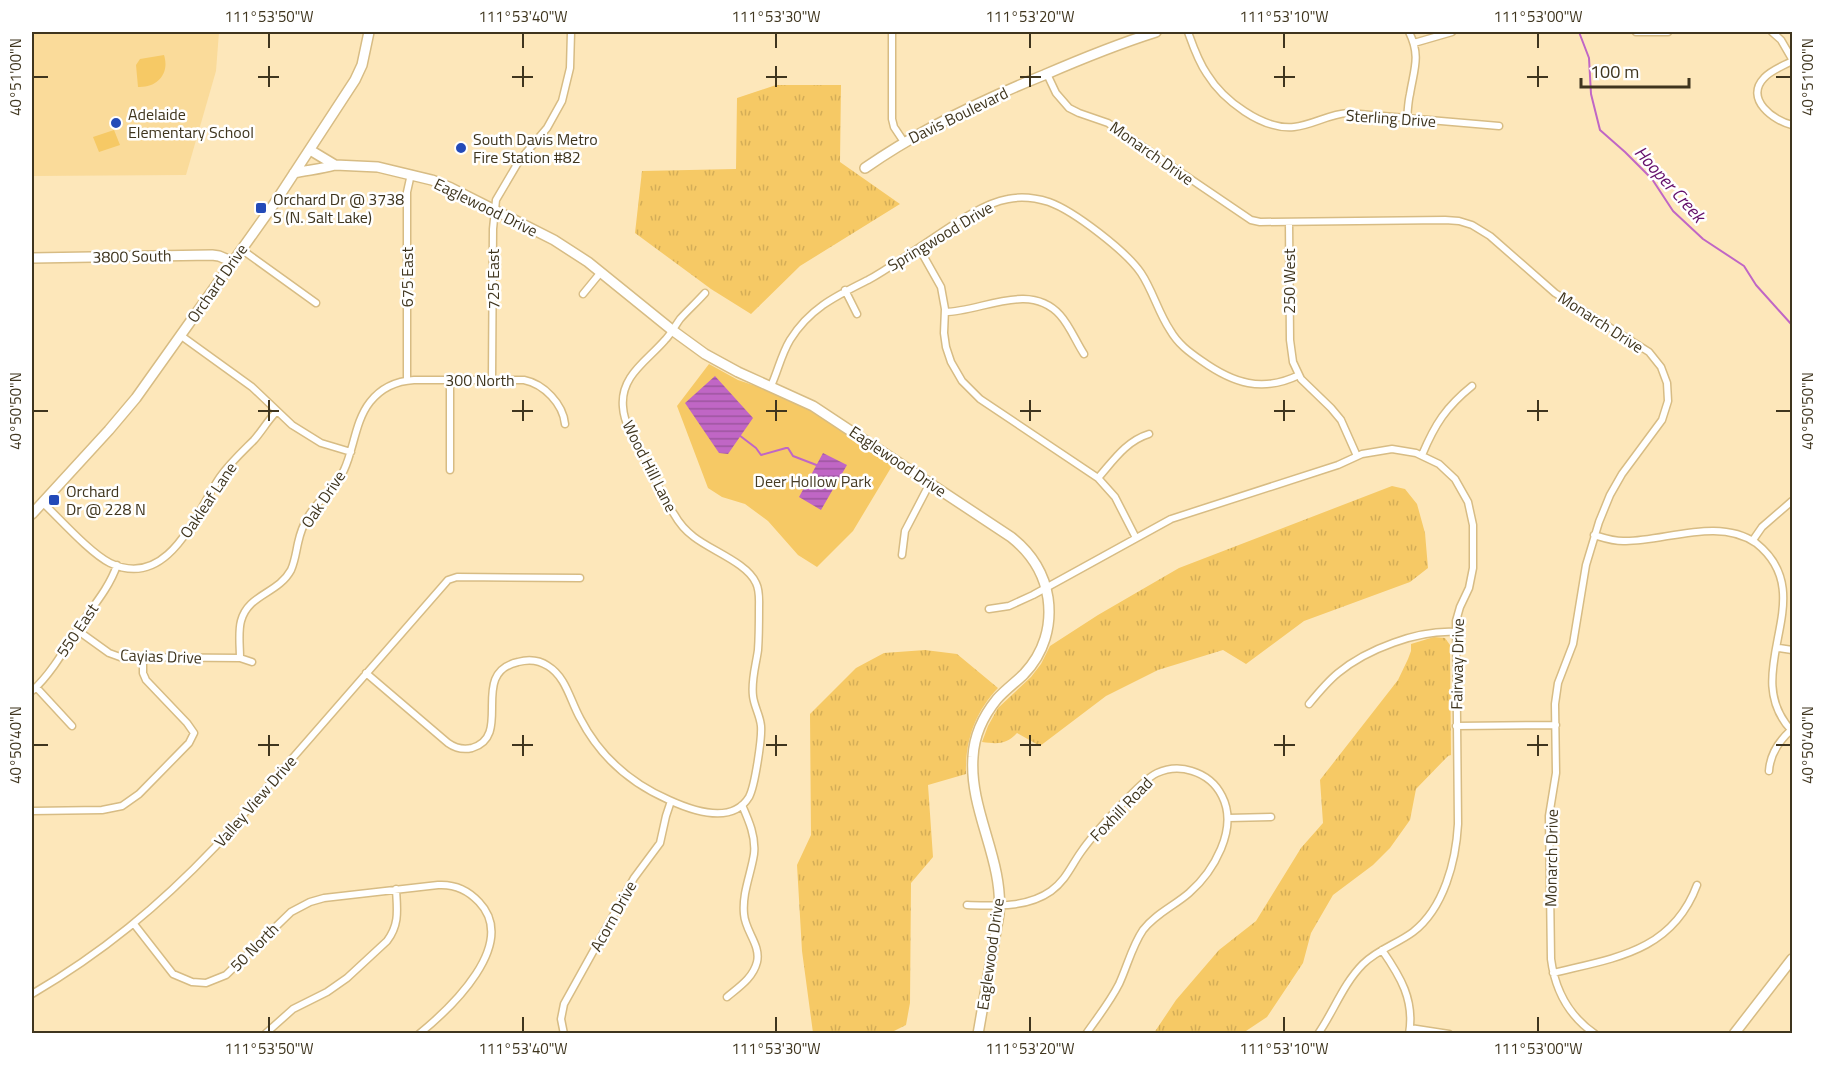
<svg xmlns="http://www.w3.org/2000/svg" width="1824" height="1065" font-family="'Titillium Web',sans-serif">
<defs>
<pattern id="grass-tufts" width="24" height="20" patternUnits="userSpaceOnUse" patternTransform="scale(1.5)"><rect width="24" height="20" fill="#f6c965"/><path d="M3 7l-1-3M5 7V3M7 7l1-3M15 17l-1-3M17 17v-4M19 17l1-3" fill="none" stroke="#d4ad57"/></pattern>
<pattern id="water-rules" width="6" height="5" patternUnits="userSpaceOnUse" patternTransform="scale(1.5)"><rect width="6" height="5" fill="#c066c5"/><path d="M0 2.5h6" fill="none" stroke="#9d559f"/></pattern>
</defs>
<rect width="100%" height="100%" fill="#fde7ba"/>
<path fill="#fadb9a" d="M32 32H219L216 71 186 175 32 176Z"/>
<path fill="url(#grass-tufts)" d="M776 85H841L840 162 900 204 800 266 751 314 711 289 635 233 642 171 736 169 737 98Z
M1392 486 1405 489 1417 504 1425 533 1428 568 1410 582 1304 621 1246 664 1223 650 1158 670 1106 696 1040 746 1017 733C1006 745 997 744 982 742L988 726 998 708 1031 677 1041 664 1050 646 1098 615 1179 568Z
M1434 637 1445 638 1450 645 1451 755 1448 756 1416 789 1410 820 1390 848 1373 865 1333 895 1311 933 1303 963 1267 1017 1243 1033H1154L1176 1000 1219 950 1256 921 1301 848 1323 823 1320 780 1398 680 1408 659 1411 651V644Z
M925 650 957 654 998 688C975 712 965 741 966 774L928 785 933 857 911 883 910 1003 906 1025 890 1033H813L802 951 797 865 811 835 810 714 856 668 884 653Z"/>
<path fill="#f6c965" d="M164 55C170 74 157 88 138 87L136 65 140 59Z
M114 130 120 145 99 152 93 137Z
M709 364 738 380 768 390 812 410 846 432 892 466 853 531 817 567 798 555 768 521 745 504 722 497 708 488 677 406Z"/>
<path fill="url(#water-rules)" d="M715 376 753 418 728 454 719 453 685 403Z
M823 453 847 465 821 510 799 497Z"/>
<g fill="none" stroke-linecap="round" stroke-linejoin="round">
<path stroke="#c066c5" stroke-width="2" d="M1579 32 1589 58 1591 94 1600 130 1625 152 1652 179 1673 211 1703 239 1744 266 1756 285 1792 325
M739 435 756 448 761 455 786 448H788L793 456 819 466"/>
<g stroke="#d7bc84" stroke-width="9">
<path id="street" d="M892 32V119L894 127 904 142
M1188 32C1193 46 1198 61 1207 74 1223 100 1262 130 1294 127 1313 125 1329 114 1348 113L1499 126
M1636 32H1668
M1772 32 1781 40 1792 59
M1414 43 1452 32
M1792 61C1783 66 1771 70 1764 78 1744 99 1774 121 1792 125
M1047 74 1056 93 1069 108 1079 113 1108 123 1251 220 1260 222 1445 220 1459 221 1472 225 1490 236 1555 293 1649 352 1661 367 1667 383 1668 401 1662 420 1622 474 1610 495 1599 522 1586 565 1573 644 1558 683 1555 704 1556 773 1549 816 1551 959C1555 990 1569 1016 1595 1034
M1407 118C1408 110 1408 102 1410 94 1414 69 1421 56 1409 32
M1289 222 1290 340 1293 362 1301 379 1331 408 1341 420 1357 456
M919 248 941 287 945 309 944 333 946 347 951 362 962 381 980 399 1098 478 1115 497 1136 538
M241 249 316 303
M845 290 857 314
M583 294 601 272
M945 312C981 312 1029 281 1060 315 1070 326 1076 342 1084 354
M180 335 252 387 292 425 321 443 351 452
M407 380V192L411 174
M492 380 493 229 496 200 519 161 547 128 562 101 570 68 571 32
M771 386C778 371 781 355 790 340 810 308 836 296 868 280 881 273 894 264 906 256 934 239 977 204 1008 199 1022 196 1036 198 1049 202 1074 211 1126 251 1141 273 1153 291 1158 312 1170 330 1178 344 1189 352 1202 361 1233 383 1262 393 1299 375
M1422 455C1435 424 1446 407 1472 386
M450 470V380
M1098 478C1113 461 1126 441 1149 434
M42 502C60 519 90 553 110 563 169 591 196 512 220 477 230 463 242 452 254 440 262 431 268 420 277 411
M1594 535C1604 538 1615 542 1626 541 1666 541 1719 517 1756 543 1824 597 1736 672 1792 731
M1753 540 1762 527 1792 501
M902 555 905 531 930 483
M989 609 1009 606 1033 595 1171 519 1338 465 1362 454 1392 449 1416 453 1439 464 1455 479 1468 502 1473 525V568L1469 588 1460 607 1456 621 1458 824C1456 861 1444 908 1413 932 1397 944 1378 949 1363 964 1343 984 1334 1011 1318 1034
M77 630 109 653 120 657 240 658 252 662
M1779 648 1792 650
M240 658C240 646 238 632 241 621 248 594 278 594 291 570 295 561 296 552 298 543 300 534 303 525 308 517 317 500 336 489 344 470 354 449 355 421 370 402 381 388 396 381 414 380H524C544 384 563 404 565 424
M366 673 448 743C455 748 463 750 472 748 514 736 468 673 518 662 529 659 539 660 548 666 566 677 570 700 580 718 599 755 630 783 669 800 693 811 732 825 749 797 755 786 762 738 761 726 760 715 754 706 753 696 751 680 756 665 758 650 759 636 759 622 759 608 759 600 760 591 756 583 747 563 712 551 694 537 686 531 679 523 674 514 664 500 657 484 650 468 641 451 624 427 623 407 620 376 647 361 665 340 671 334 675 326 680 319 688 310 697 302 705 293
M36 687 72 726
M32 691C53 672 67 645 82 622 95 604 110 586 117 565
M1309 704C1318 693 1327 682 1338 673 1367 649 1418 630 1455 632
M1456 726 1556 725
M1769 771C1770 754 1779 741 1791 730
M32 811 102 810 122 806 139 794 189 743 194 733 187 723 146 680 143 673V658
M1228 818 1271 817
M967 905C995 906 1027 908 1051 891 1066 880 1071 866 1081 852 1092 836 1141 780 1157 773 1168 768 1180 767 1192 771 1205 775 1216 784 1222 796 1239 829 1213 872 1189 893 1174 906 1155 914 1143 930 1132 946 1127 967 1119 984 1110 1002 1097 1018 1086 1034
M134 924 173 974 192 982 206 983 226 975 291 912 310 902 324 898 438 885C454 884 468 890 479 902 519 944 451 1008 419 1034
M1382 950C1400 976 1415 1000 1409 1034
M1553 973C1614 958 1672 952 1697 885
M32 994C102 953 159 906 215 847L448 580 457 577 580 578
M727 997C739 987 753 978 757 962 761 945 745 931 744 914 742 893 751 874 754 854 756 837 749 821 742 805
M1410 1028 1449 1034
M265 1034 293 1009 327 992 347 978 387 941C400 924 397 909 396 889
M564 1034 561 1019 564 1004 634 878 660 843 666 816 671 801"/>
</g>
<g stroke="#d7bc84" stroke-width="12">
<path id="secondary" d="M310 150 335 165 378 167 432 180 451 188 554 240 588 262 672 330 705 354 738 372 813 406 1011 537C1030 552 1044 572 1048 598 1052 626 1044 653 1024 674 1016 682 1006 689 997 699 984 715 974 736 973 757 969 811 1004 860 999 914L978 1034
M865 168C921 129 982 100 1044 75 1081 59 1118 44 1156 32
M294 173C308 170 321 169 335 165
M32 258 212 255 219 256 231 261
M32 514 109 430 136 398 274 204 355 80 362 65 369 32
M1734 1034 1792 959"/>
</g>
<use href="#street" stroke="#fff" stroke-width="6"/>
<use href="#secondary" stroke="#fff" stroke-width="9"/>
</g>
<path fill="none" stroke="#3f351e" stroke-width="2" d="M269 33V48M523 33V48M776 33V48M1030 33V48M1284 33V48M1538 33V48M269 66V87M523 66V87M776 66V87M1030 66V87M1284 66V87M1538 66V87M33 77H48M258 77H279M512 77H533M766 77H787M1020 77H1041M1274 77H1295M1527 77H1548M1776 77H1791M269 400V421M523 400V421M776 400V421M1030 400V421M1284 400V421M1538 400V421M33 411H48M258 411H279M512 411H533M766 411H787M1020 411H1041M1274 411H1295M1527 411H1548M1776 411H1791M269 735V756M523 735V756M776 735V756M1030 735V756M1284 735V756M1538 735V756M33 745H48M258 745H279M512 745H533M766 745H787M1020 745H1041M1274 745H1295M1527 745H1548M1776 745H1791M269 1017V1032M523 1017V1032M776 1017V1032M1030 1017V1032M1284 1017V1032M1538 1017V1032"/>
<g fill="#234ab8" stroke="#fff" stroke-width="2">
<circle cx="116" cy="123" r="6"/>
<circle cx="461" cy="148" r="6"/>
<rect x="255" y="202" width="12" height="12" rx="3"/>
<rect x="48" y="494" width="12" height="12" rx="3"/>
</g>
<g text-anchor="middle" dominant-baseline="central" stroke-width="5" stroke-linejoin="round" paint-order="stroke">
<g font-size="16" fill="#3f351e" stroke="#fff" text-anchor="start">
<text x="128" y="114">Adelaide<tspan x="128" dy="18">Elementary School</tspan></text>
<text x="473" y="139">South Davis Metro<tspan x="473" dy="18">Fire Station #82</tspan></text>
<text x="273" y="199">Orchard Dr @ 3738<tspan x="273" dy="18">S (N. Salt Lake)</tspan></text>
<text x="66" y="491">Orchard<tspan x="66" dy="18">Dr @ 228 N</tspan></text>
</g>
<g font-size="16" fill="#3f351e" stroke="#fff">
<text transform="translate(958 115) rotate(-26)">Davis Boulevard</text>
<text transform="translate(1391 118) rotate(4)">Sterling Drive</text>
<text transform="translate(1152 153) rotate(35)">Monarch Drive</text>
<text transform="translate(486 207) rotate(26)">Eaglewood Drive</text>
<text transform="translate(940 236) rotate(-31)">Springwood Drive</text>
<text transform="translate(132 256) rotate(-1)">3800 South</text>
<text transform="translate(407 277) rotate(-90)">675 East</text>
<text transform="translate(493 279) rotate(-90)">725 East</text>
<text transform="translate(1289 281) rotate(-90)">250 West</text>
<text transform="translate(217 283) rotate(-55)">Orchard Drive</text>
<text transform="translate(1601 322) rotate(33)">Monarch Drive</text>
<text x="480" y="380">300 North</text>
<text transform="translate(898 461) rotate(34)">Eaglewood Drive</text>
<text transform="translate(650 466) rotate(63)">Wood Hill Lane</text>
<text transform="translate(323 499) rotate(-56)">Oak Drive</text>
<text transform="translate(208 500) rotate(-56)">Oakleaf Lane</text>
<text transform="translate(77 630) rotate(-56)">550 East</text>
<text transform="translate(161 656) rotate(2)">Cayias Drive</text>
<text transform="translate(1457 664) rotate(-89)">Fairway Drive</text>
<text transform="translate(255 801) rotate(-49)">Valley View Drive</text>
<text transform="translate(1121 809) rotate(-46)">Foxhill Road</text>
<text transform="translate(1551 858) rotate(-89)">Monarch Drive</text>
<text transform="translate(613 916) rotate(-61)">Acorn Drive</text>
<text transform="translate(254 947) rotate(-45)">50 North</text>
<text transform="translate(990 954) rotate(-82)">Eaglewood Drive</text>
</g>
<g font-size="16" fill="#483d26" stroke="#fff">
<text x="813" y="481">Deer Hollow Park</text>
</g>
<g font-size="18" font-style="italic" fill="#640f6a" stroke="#fff">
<text transform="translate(1670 184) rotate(48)">Hooper Creek</text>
</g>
</g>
<rect width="1824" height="1065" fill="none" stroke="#ffffff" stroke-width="66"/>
<path d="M1581 78v9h108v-9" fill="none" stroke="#3f351e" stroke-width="3"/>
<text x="1590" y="78" font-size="18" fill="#3f351e" stroke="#ffffff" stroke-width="4.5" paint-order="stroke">100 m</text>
<rect x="33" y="33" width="1758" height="999" fill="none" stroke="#3f351e" stroke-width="2"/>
<g font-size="15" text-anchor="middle" fill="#3f351e">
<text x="269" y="22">111°53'50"W</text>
<text x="523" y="22">111°53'40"W</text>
<text x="776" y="22">111°53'30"W</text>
<text x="1030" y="22">111°53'20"W</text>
<text x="1284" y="22">111°53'10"W</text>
<text x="1538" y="22">111°53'00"W</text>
<text transform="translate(16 77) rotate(-90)" y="5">40°51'00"N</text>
<text transform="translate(1808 77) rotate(-90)" y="5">40°51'00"N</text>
<text transform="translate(16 411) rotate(-90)" y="5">40°50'50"N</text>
<text transform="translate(1808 411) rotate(-90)" y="5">40°50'50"N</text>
<text transform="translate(16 745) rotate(-90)" y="5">40°50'40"N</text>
<text transform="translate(1808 745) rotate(-90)" y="5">40°50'40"N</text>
<text x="269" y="1054">111°53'50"W</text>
<text x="523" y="1054">111°53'40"W</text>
<text x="776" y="1054">111°53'30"W</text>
<text x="1030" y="1054">111°53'20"W</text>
<text x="1284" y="1054">111°53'10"W</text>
<text x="1538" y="1054">111°53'00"W</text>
</g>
</svg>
